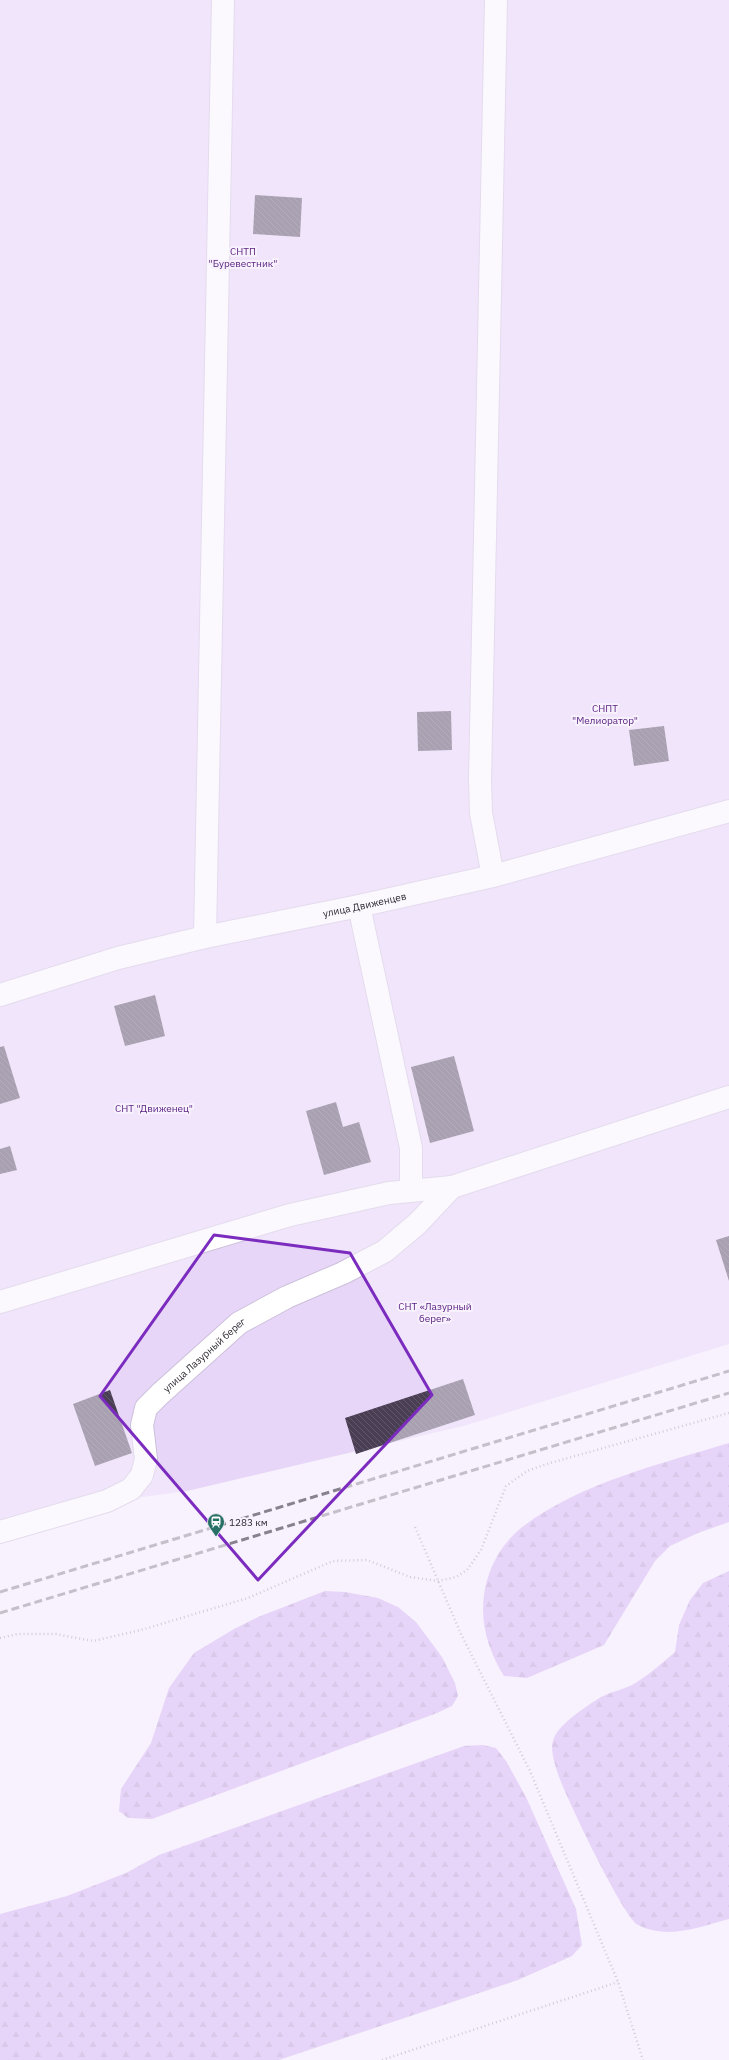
<svg xmlns="http://www.w3.org/2000/svg" width="729" height="2060" font-family="'IBM Plex Sans',sans-serif">
<defs>
<pattern id="forest-firs" width="22" height="20" patternUnits="userSpaceOnUse"><rect width="22" height="20" fill="#d3b0f3"/><path d="M5 1l3.5 6h-7zM16 11l3.5 6h-7z" fill="#b597d1"/></pattern>
<pattern id="building-back-hatch" width="6" height="6" patternUnits="userSpaceOnUse"><rect width="6" height="6" fill="#493e54"/><path d="M-1 5l2 2M0 0l6 6M5-1l2 2" fill="none" stroke="#61586a"/></pattern>
</defs>
<rect width="100%" height="100%" fill="#f7f2fd"/>
<path fill="url(#forest-firs)" d="M729 1443V1522L698 1533 670 1546 655 1561 604 1645 527 1678 504 1676C489 1652 480 1624 484 1595 487 1570 501 1544 521 1528 579 1483 661 1464 729 1443Z
M729 1571V1919C699 1927 668 1940 638 1925 623 1917 565 1795 558 1774 555 1764 549 1748 554 1738 560 1723 587 1706 601 1697 613 1691 626 1689 637 1682 651 1673 663 1662 675 1652L679 1625 690 1600 703 1583Z
M325 1591 345 1592 378 1598 398 1607 416 1622 442 1657 455 1683 458 1696 452 1706 437 1713 152 1819 128 1818 119 1811 121 1789 151 1743 169 1688 194 1653 234 1629 258 1617Z
M483 1745 496 1748 506 1761 526 1797 576 1909 582 1945 572 1956 518 1980 279 2060H0V1914L67 1896 126 1873 159 1855 464 1746Z"/>
<path fill="#e7d6f7" d="M0 0H729V1344L467 1425 187 1491 76 1506 0 1528Z"/>
<path fill="url(#building-back-hatch)" d="M255 195 302 198 300 237 253 234Z
M451 711 452 750 418 751 417 712Z
M664 726 669 761 634 766 629 730Z
M155 995 165 1036 125 1046 114 1006Z
M4 1046 20 1098 0 1104V1047Z
M454 1056 474 1131 430 1143 411 1067Z
M336 1102 343 1127 359 1122 371 1162 324 1175 306 1111Z
M10 1146 17 1170 0 1174V1149Z
M729 1236V1281L716 1240Z
M463 1379 475 1415 356 1454 345 1418Z
M110 1390 132 1453 95 1466 73 1404Z"/>
<g fill="none" stroke-linecap="round" stroke-linejoin="round">
<g stroke="#cdc0db" stroke-width="24">
<g id="minor">
<path d="M493 876 481 813 480 780 496 0"/>
<path d="M359 906 411 1148V1189"/>
<path d="M205 937 223 0"/>
<path d="M0 1302 290 1215 389 1193 452 1187 729 1097"/>
<path id="s1" d="M0 1532 107 1501 131 1489 142 1475 146 1459 142 1425 146 1408 160 1394 239 1323 287 1297 343 1273 385 1251 418 1223 452 1187"/>
</g>
</g>
<g stroke="#cdc0db" stroke-width="24">
<g id="tertiary">
<path id="s2" d="M0 995 118 958 205 937 359 906 493 876 729 811"/>
</g>
</g>
<path stroke="#a39ea9" stroke-width="2.5" stroke-dasharray="1 3" stroke-linecap="butt" d="M415 1527 461 1634 530 1771 618 1982 643 2060
M0 1638 18 1634H55L93 1641 141 1630 248 1598 333 1561 367 1560 410 1577 438 1581 456 1577 467 1570 481 1550 506 1486 527 1471 550 1463 729 1413
M382 2060 618 1982"/>
<use href="#minor" stroke="#fff" stroke-width="22"/>
<use href="#tertiary" stroke="#fff" stroke-width="22"/>
<path stroke="#87828d" stroke-width="3" stroke-dasharray="8 4" stroke-linecap="butt" d="M0 1592 729 1371
M0 1613 729 1393"/>
</g>
<path d="M0 0H729V2060H0ZM214 1235 350 1253 432 1395 258 1580 100 1396Z" fill="#f7f2fd" fill-opacity=".55" fill-rule="evenodd"/>
<path fill="none" stroke="#7b2cbf" stroke-width="3" stroke-linejoin="round" d="M214 1235 350 1253 432 1395 258 1580 100 1396Z"/>
<defs>
<g id="station-pin" transform="scale(0.9)"><path d="M0 17L-7.5 6A9.5 9.5 0 1 1 7.5 6Z" fill="#297066" stroke="#f7f2fd"/><path d="M-3-6H3Q5-6 5-4V2Q5 4 3 4L4.5 6H3L1.5 4h-3L-3 6H-4.5L-3 4Q-5 4-5 2V-4Q-5-6-3-6ZM-3.5-4v3h7v-3ZM-3.5 1v1.5H-2V1ZM2 1v1.5H3.5V1Z" fill="#fff"/></g>
</defs>
<g fill-rule="evenodd">
<use href="#station-pin" x="216" y="1522"/>
</g>
<g text-anchor="middle" dominant-baseline="central" stroke-width="4" stroke-linejoin="round" paint-order="stroke">
<g font-size="10" fill="#5c2382" stroke="#f7f2fd">
<text x="243" y="251">СНТП<tspan x="243" dy="12">"Буревестник"</tspan></text>
<text x="605" y="708">СНПТ<tspan x="605" dy="12">"Мелиоратор"</tspan></text>
<text x="154" y="1108">СНТ "Движенец"</text>
<text x="435" y="1306">СНТ «Лазурный<tspan x="435" dy="12">берег»</tspan></text>
</g>
<g font-size="10" fill="#2e2933" stroke="#f7f2fd">
<text stroke="none"><textPath href="#s2" startOffset="376">улица Движенцев</textPath></text>
<text stroke="none"><textPath href="#s1" startOffset="303">улица Лазурный берег</textPath></text>
</g>
<g font-size="10" fill="#2e2933" stroke="#f7f2fd" text-anchor="start">
<text x="229" y="1522">1283 км</text>
</g>
</g>
</svg>
